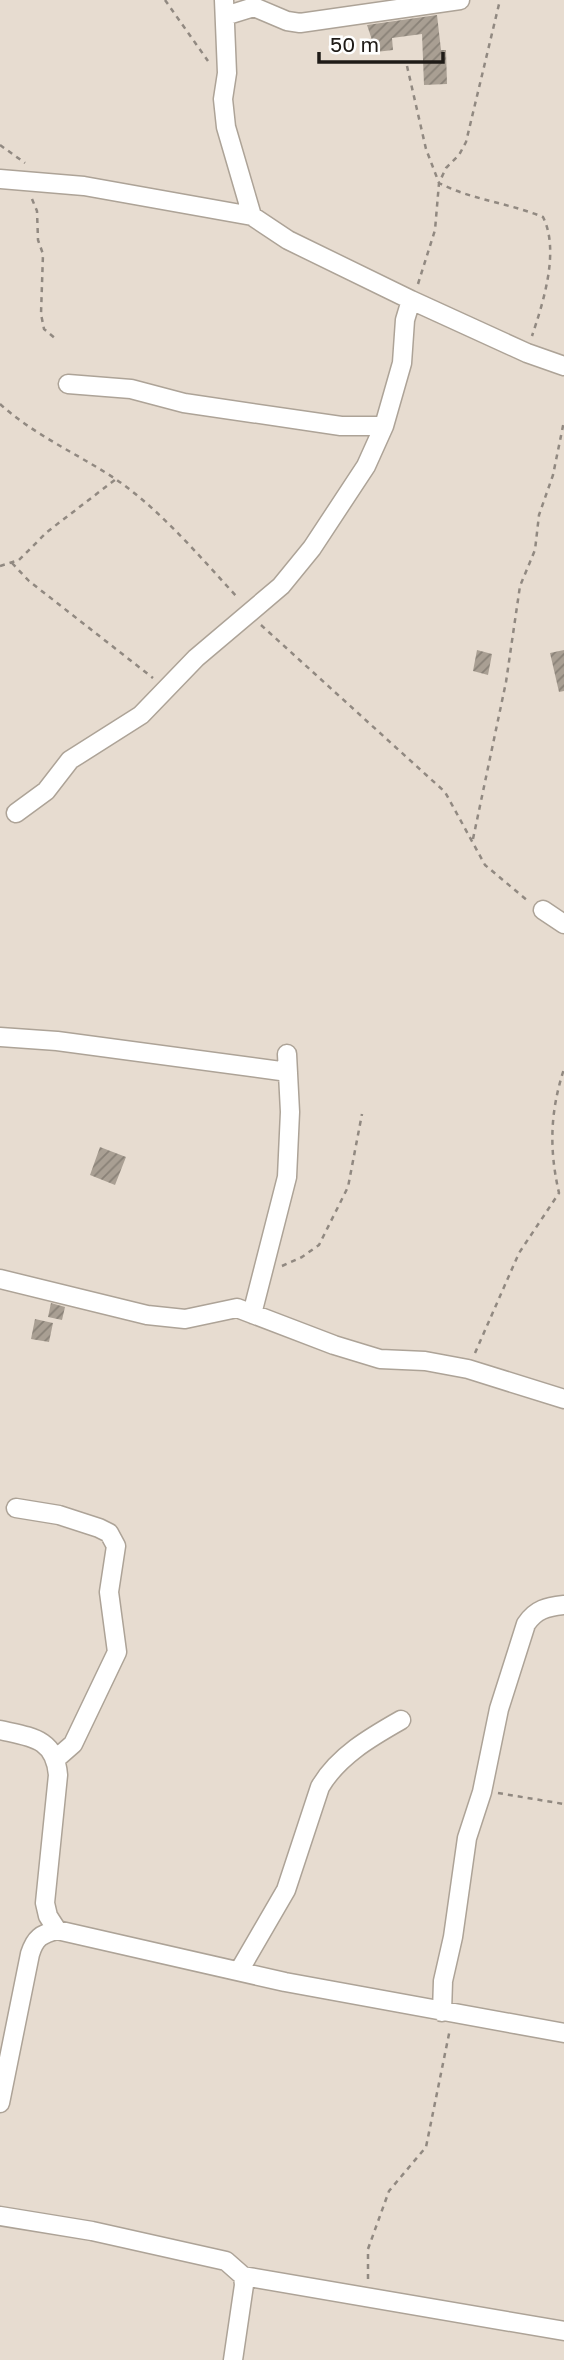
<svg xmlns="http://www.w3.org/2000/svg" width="564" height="2360" font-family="'Golos Text',sans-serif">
<defs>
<pattern id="building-hatch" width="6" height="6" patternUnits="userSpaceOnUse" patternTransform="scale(1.75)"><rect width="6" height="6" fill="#a99f93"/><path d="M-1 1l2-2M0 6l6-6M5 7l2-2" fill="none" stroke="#898177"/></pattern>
</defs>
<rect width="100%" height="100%" fill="#e7dcd0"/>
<path fill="url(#building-hatch)" d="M437 15 441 50H446L447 84 424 85 422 34 392 38 393 50 376 52 367 25Z
M477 650 492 654 488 675 473 671Z
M564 650V691L559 692 550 653Z
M100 1147 126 1157 115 1185 90 1175Z
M51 1303 65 1307 62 1320 48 1317Z
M35 1319 53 1323 49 1342 31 1339Z"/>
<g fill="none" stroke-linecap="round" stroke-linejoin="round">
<g stroke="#ada397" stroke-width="21">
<path id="street" d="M224 0 227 73 223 99 226 127 252 216
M225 16 254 7 287 21 300 23 460 0
M0 179 84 186 252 216 288 240 411 300 527 353 564 366
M68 384 131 389 184 403 341 426H384
M16 813 46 791 70 760 141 715 196 658 281 586 312 548 366 466 384 426 402 363 405 320 411 300
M543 910 564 924
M0 1037 57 1041 288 1072
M0 1279 147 1315 185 1319 237 1308 334 1345 380 1359 425 1361 468 1369 564 1399
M252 1314 287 1177 290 1112 287 1054
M16 1508 59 1515 99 1528 109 1533 116 1546 109 1592 117 1652 73 1744 57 1758
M0 1730C31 1737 55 1738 58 1775L45 1903 48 1916 57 1930
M239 1971 286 1890 320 1787C338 1756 371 1737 401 1720
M442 2012 443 1981 453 1937 467 1838 482 1792 499 1709 526 1624C536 1609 547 1607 564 1605
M0 2103 30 1954C35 1938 41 1934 57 1930L285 1982 564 2033
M0 2216 92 2231 226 2261 243 2276 244 2285 233 2360
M243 2276 564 2331"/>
</g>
<path stroke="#918981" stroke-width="2.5" stroke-dasharray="5 5" stroke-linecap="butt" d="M165 0 208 61
M407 66 426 149 439 183C472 200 509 203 543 217 560 251 543 303 532 336
M0 145 25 163
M32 199 37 211 38 240 43 254 41 314 44 329 56 339
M418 284 435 230 439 183 446 168 459 155 466 142 500 0
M0 404C34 435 76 453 114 478 161 510 200 557 238 598
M12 563 29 581 153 678
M0 566 19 560 47 532 116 479
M261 625 445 792 485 865 528 901
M473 839 506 682 520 586 535 550 539 515 553 475 564 421
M282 1266 302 1257 319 1245 348 1187 362 1114
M475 1353 519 1253 559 1193C549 1149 550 1112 564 1069
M498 1793 564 1804
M368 2279V2249L389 2191 426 2147 450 2029"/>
<use href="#street" stroke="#fff" stroke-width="18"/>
</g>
<path d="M319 52v10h124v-10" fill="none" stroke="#1f1b17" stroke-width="3.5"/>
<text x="330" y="52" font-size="21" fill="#1f1b17" stroke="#ffffff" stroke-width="5" paint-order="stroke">50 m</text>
</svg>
